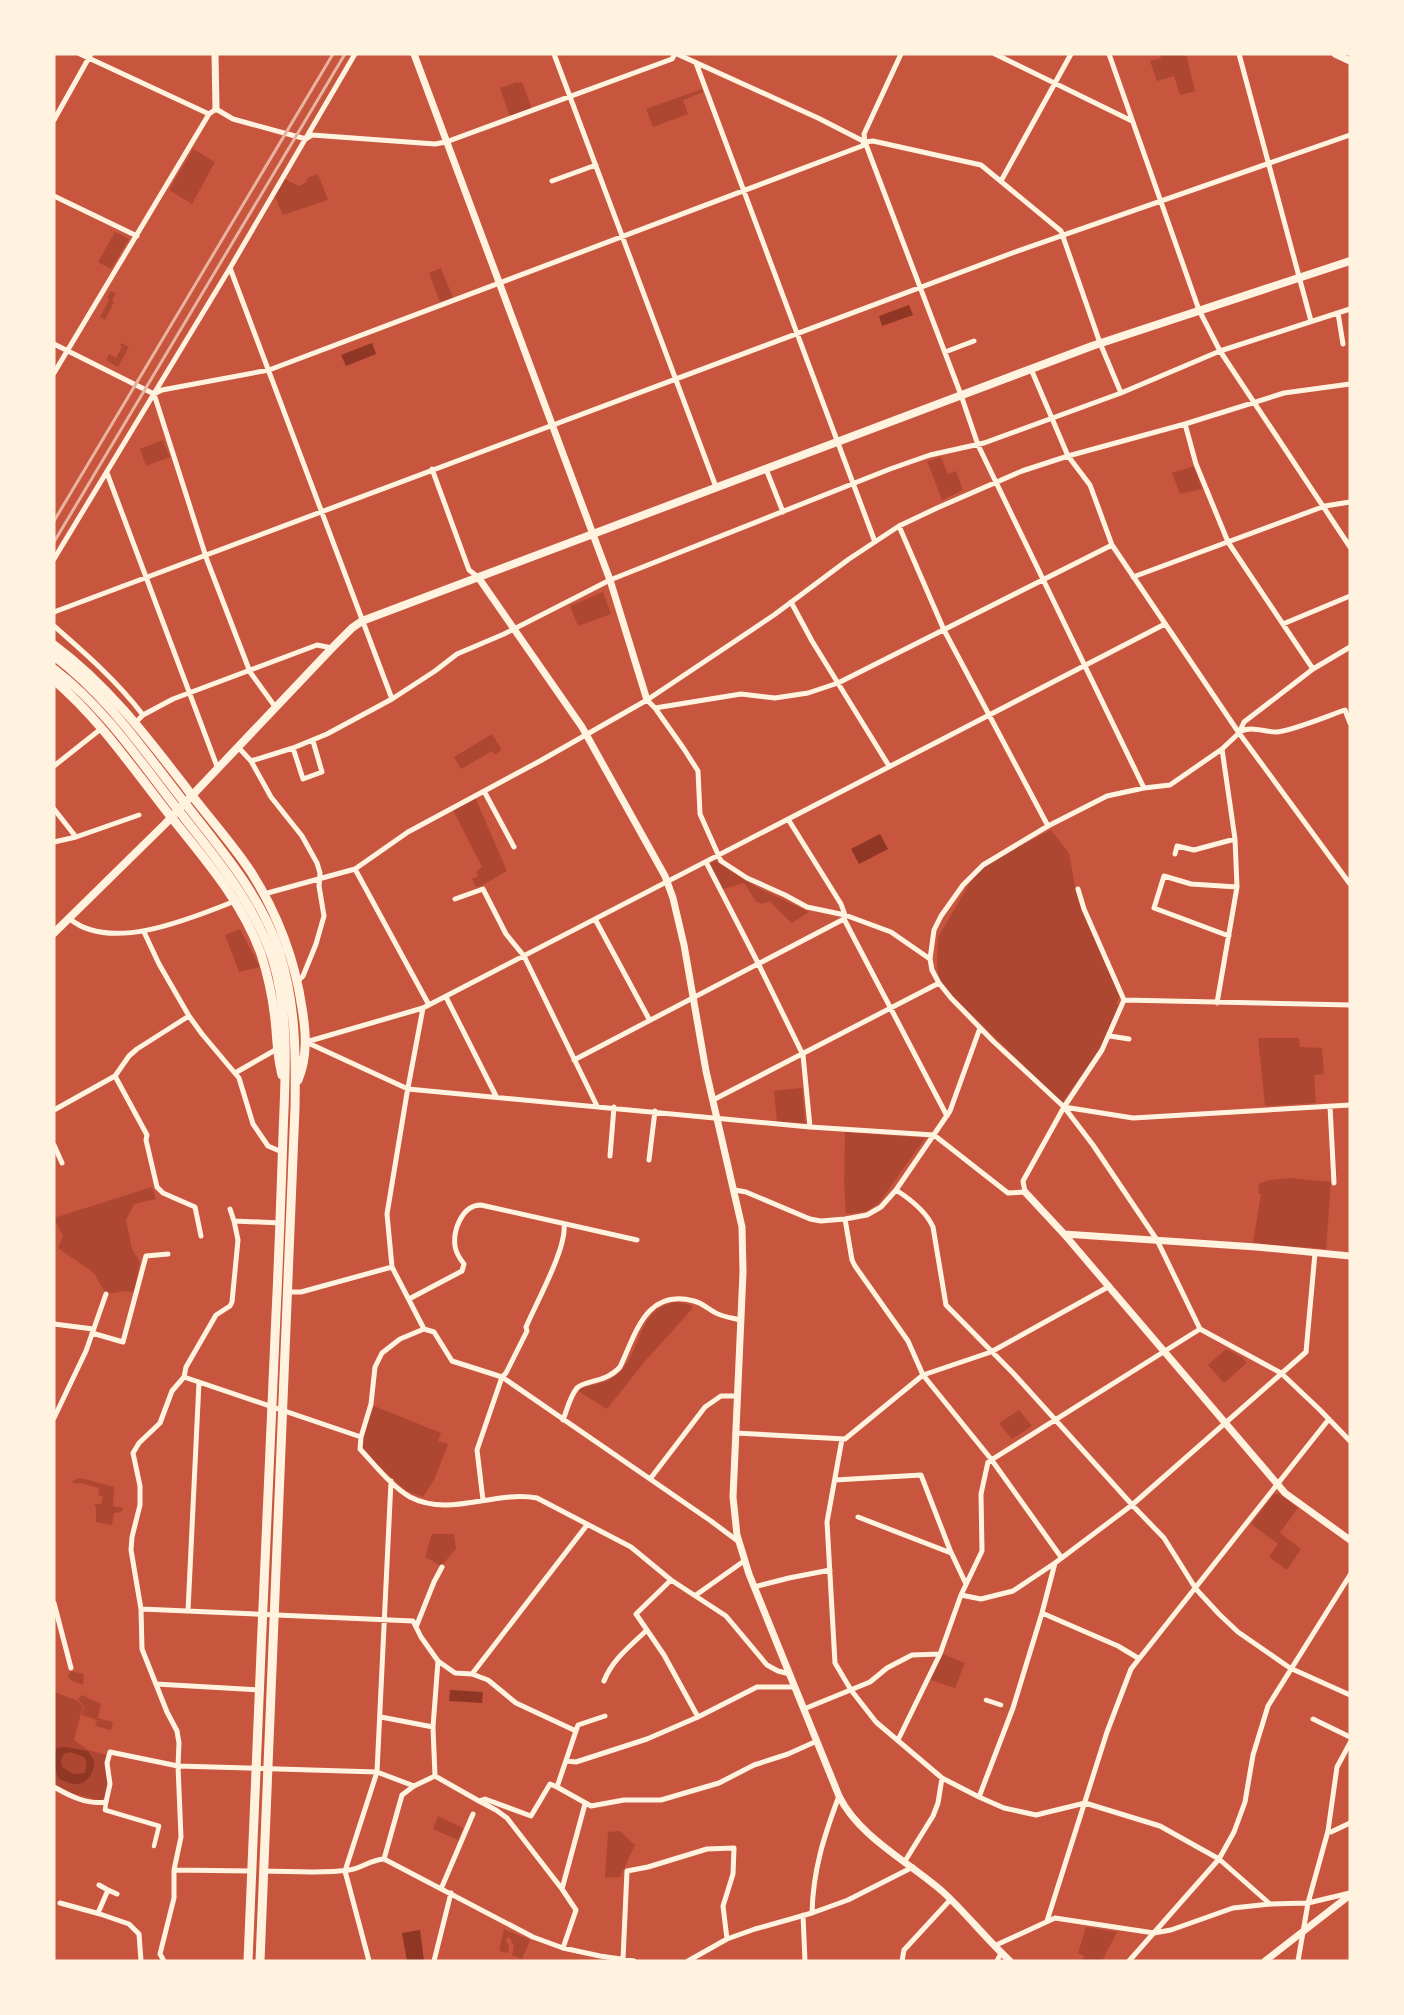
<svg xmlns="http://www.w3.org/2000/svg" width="1404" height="2015" font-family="Literata,serif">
<rect width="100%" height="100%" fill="#c8553d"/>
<path fill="#ae4732" d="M1160 54H1186L1195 91 1180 95 1174 76 1157 81 1150 61 1161 58Z
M517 82 518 83 522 82 532 109 510 117 500 88Z
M702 89 703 92 683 100 688 114 653 127 646 109Z
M193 149 215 162 192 204 169 190Z
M318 174 328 200 283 215 275 197 285 179 299 186 307 182V178Z
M115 232 129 239 111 269 98 262Z
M441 268 453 298 440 302 429 273Z
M111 291 116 294 112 300 114 302 105 320 100 317 109 300 107 298Z
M121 343 129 347 118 367 106 360 109 354 116 358 122 347 120 345Z
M163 440 170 457 146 466 140 449Z
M941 457 948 474 956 471 963 490 942 500 927 461Z
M1194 466 1202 489 1180 494 1172 473Z
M603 592 611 614 578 626 570 606Z
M492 734 502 750 494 755 492 751 461 769 454 757Z
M475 797 507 871 483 885 476 887 472 879 478 876 476 872 482 867 453 810Z
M1051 830 1069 853 1075 886 1084 913 1121 997 1119 998 1116 1004 1119 1005 1100 1049 1062 1103 939 983 937 963 938 937 977 871 983 865Z
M715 861 756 887 809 912 792 923C784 916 776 908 770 901L762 904 756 901 744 883 723 889 709 864Z
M240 929 260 967 239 972 225 935Z
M1258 1038H1299L1300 1047 1322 1048 1324 1074 1314 1075 1316 1103 1265 1106Z
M802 1088 805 1123 777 1122 774 1091Z
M845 1132 925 1138 879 1203 867 1211 846 1214 844 1184Z
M1289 1178 1331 1182 1326 1249 1253 1243 1261 1194 1258 1193 1259 1184 1269 1180Z
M152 1187 156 1199 134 1204 126 1220 132 1249 140 1262 134 1292 125 1291 106 1294 94 1273 58 1248 63 1236 54 1218Z
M676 1302 691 1305 693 1308 646 1360 607 1409 578 1391C591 1382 605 1387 620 1372 643 1348 637 1309 676 1302Z
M1226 1349 1242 1357 1247 1363 1224 1383 1208 1365Z
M374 1406 441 1433 438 1441 448 1444 434 1480 423 1497 406 1491 361 1449 363 1434Z
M1019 1410 1032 1426 1012 1439 999 1423Z
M80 1478 114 1487 113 1506 123 1508 121 1512 114 1513 112 1525 96 1522V1508L94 1504H101L103 1497 98 1495 99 1488 81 1483 75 1484 72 1481Z
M1274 1494H1279L1298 1508 1280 1533 1301 1549 1287 1570 1269 1557 1278 1544 1251 1524Z
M432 1534H454L456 1549 441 1566 425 1557Z
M943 1654 965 1663 955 1688 930 1680Z
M70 1671 84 1674 83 1685 70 1680V1678L68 1677Z
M54 1692 76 1700 83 1706 74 1740 88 1750 106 1755 109 1781 106 1802 72 1793 54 1784 55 1741 54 1740Z
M82 1695 101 1704 98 1718 113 1722 111 1730 95 1726 97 1720 82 1715 84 1707 78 1699Z
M438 1816 463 1828 458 1840 433 1829Z
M620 1831 635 1845 620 1877 605 1878 608 1832Z
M1086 1927 1117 1932 1102 1961H1083L1084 1956 1078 1953Z
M504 1929 530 1940 522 1959 512 1955 514 1946 510 1938 507 1937 506 1941 509 1945 508 1953 499 1951Z"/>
<path fill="#8f3625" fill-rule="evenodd" d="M909 305 913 315 882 326 879 316Z
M372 343 376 354 346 366 341 355Z
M880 834 888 849 859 864 851 849Z
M450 1690 483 1692 482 1703 449 1701Z
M66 1747 88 1751C89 1752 93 1759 94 1760 96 1769 88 1783 79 1784 73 1785 65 1781 59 1779 54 1768 52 1760 57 1748ZM70 1752 84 1757C88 1763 87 1767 84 1773L73 1774 62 1767 61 1760 64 1754Z
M420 1930 424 1961H407L402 1933Z"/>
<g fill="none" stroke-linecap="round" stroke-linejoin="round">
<path stroke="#fff3e0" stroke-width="4.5" d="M986 1700 1001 1705
M106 1802 105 1810 159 1826 154 1846"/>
<path stroke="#fff3e0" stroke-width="5" d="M80 54 209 114
M554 54 716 487
M677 54 818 118 865 142 873 141 981 165 1061 231 1100 343 1121 393
M901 54 864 134 865 142 961 395 978 445 1144 788
M995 54 1132 121
M1109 54 1199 310 1220 351 1350 547
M1239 54 1311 321
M696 63 875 542
M54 120 91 54
M552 181 596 165
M1001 181 1071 54
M54 196 137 236
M230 268 392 699
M1338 313 1343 344
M54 344 154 394 207 560 250 672 276 708
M945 352 974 341
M1031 369 1068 456 1090 485 1112 545 1239 733 1350 884
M54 373 209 114 216 109 233 119 306 139 312 135 435 144 446 142 672 59 675 54
M154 394 162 390 269 370 862 146 865 142
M1185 424 1196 464 1228 542 1313 669
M432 469 469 570 478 577
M766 469 783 512
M107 473 218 769
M899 526 944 630 1048 826
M54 559 230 268 355 54
M1133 577 1325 506 1350 502
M791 602 812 641 889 766
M54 612 1015 252 1350 135
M1283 624 1350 596
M54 626C86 654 117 681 143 715L135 723
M1350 647 1313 669 1244 722 1239 733 1222 749 1170 785 1144 788 1107 796 1048 826 983 865 963 885 941 916 934 930 930 959 932 970 939 983 951 998 994 1042 1064 1107 1093 1145 1157 1240 1200 1329 1281 1373 1319 1409 1350 1441
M647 700 655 708 684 749 698 771 700 814 721 861 747 878 785 895 807 907 845 915 891 932 930 959
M655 708 741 694 775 698 808 693 838 683 1112 545
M143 715 173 699 317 645 332 648
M1239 732C1251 725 1264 732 1276 732 1289 732 1330 715 1345 710L1350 723
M238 747 251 761 271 797 302 836 317 863 320 873 319 886 324 916 316 944 303 976 298 981
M293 748 303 779 322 772 313 741
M251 761 293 748 327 734 392 699 435 671 457 654 504 634 610 580 890 469 930 455 984 443 1121 393 1220 351 1350 309
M54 766 102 728
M484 791 514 847
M54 809 76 837 139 815
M788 819 841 904 845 915 844 919 947 1116
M54 842 76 837
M1175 854 1177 846 1194 850 1235 839
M706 862 758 963 803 1055 810 1127
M355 869 429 1005
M1078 889 1084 909 1124 1000 1102 1050 1064 1107 1023 1181 1025 1192 1008 1193 934 1135 810 1127 408 1089 306 1042 423 1008 1165 624
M264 894 355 869 408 832 540 761 647 700 774 615 849 559 899 526 937 508 1022 471 1068 456 1185 424 1284 393 1350 384
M455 899 483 889 506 934 524 956 597 1106
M70 919C111 953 192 918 235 901
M595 919 649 1019
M144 932 159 964 189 1016 202 1034 239 1078 253 1124 268 1146 282 1152
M1229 936 1154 908 1164 876 1191 884 1237 887
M446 997 496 1096
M1124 1000 1350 1005
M1217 1003 1237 887 1235 839 1222 749
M423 1008 407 1093 387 1214 392 1267 424 1329 434 1332 452 1361 502 1377 711 1521 739 1542
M1110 1036 1129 1039
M574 1060 844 919
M235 1073 277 1049
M115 1076 147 1135 146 1140 157 1187 163 1193 195 1207 201 1236
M713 1100 939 983
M1330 1106 1334 1183
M1064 1107 1133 1118 1350 1105
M54 1110 115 1076 129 1056 137 1049 189 1016
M54 1145 62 1163
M610 1156 614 1107
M649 1160 655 1111
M735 1190 746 1192 810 1219 821 1221 845 1219 867 1215 881 1207 896 1190 950 1111 980 1028
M896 1190C910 1199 926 1211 933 1227L946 1305 1013 1373 1135 1508 1164 1538 1196 1589 1219 1614 1238 1632 1290 1668 1350 1695
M230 1209 234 1221
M845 1219 852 1260 855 1266 908 1341 923 1375 991 1459 1061 1557
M288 1292H301L392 1267
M409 1299 462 1271 464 1264C460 1259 456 1253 455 1246 453 1230 462 1205 481 1205L637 1240
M54 1324 93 1329
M92 1333 123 1342 146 1256 168 1254
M184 1377 361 1437 360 1449C375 1465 391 1486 410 1497 450 1518 495 1490 537 1498L631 1547 671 1580 726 1616 767 1665 778 1671 790 1674
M54 1418 86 1351 106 1294
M563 1420C567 1410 570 1396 577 1388 584 1380 606 1383 620 1367 636 1333 646 1288 694 1301 702 1303 707 1308 714 1312 722 1317 732 1318 741 1320
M735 1433 845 1439 923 1375 991 1352 1108 1287
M361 1437 371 1404 375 1367 382 1353 400 1339 424 1329
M842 1439 827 1522 835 1663 851 1690 876 1722 942 1778 979 1797 1004 1808 1036 1815 1085 1803 1160 1826 1219 1859 1270 1904
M650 1479 705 1407 721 1396H737
M835 1480 921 1475 950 1550 966 1584
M483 1500 477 1450 502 1377 506 1373 527 1331 526 1327C536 1303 567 1248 564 1225
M858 1517 951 1553
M671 1580 636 1614 664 1655 698 1717
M754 1587 789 1578 830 1570
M696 1595 744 1561
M961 1595 981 1599 1013 1591 1055 1563
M54 1603 71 1668
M141 1609 413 1621 421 1637 438 1661 455 1673 472 1674 488 1680 516 1703 576 1731
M188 1611 199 1382
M1042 1613 1118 1646 1138 1658
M416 1627 434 1582 442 1567
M438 1661 433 1727 435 1776 479 1801 485 1799 531 1816 550 1784 557 1787
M472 1674 587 1525
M604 1681C612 1660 630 1646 647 1630
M156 1684 259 1690
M804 1709 870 1682 887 1668 912 1655 940 1654
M605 1716 578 1725 557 1787 591 1806 624 1800H661L719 1783 754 1765 788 1754 817 1741
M381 1717 433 1727
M1313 1719 1350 1737
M898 1740 940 1654 961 1595 982 1551 981 1494 988 1462 1200 1329
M566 1761 576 1762 647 1739 698 1717 757 1687H795
M435 1776 414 1786 402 1795 384 1859 533 1937 563 1948 600 1956 634 1961
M54 1787C70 1796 87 1805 106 1802L110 1784 107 1763 110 1752 178 1766 377 1772 414 1786
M979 1797 1013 1708 1042 1613 1055 1563 1132 1505 1306 1352 1315 1253
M479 1801 496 1810 507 1818 562 1889 576 1910 563 1948
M1328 1831 1331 1832 1350 1823
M905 1861 933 1816 938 1803 942 1778
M174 1870 252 1871
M263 1871C290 1871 322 1874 349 1870 362 1868 370 1860 384 1859
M99 1885 108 1890
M441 1889 473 1814
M562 1889 585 1804
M60 1903 100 1914 129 1924 139 1934 141 1961
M98 1913 108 1890 117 1894
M812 1913C813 1870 824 1836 839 1796
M803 1915 805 1961
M1047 1921 1107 1732 1131 1669 1329 1419
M994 1946 1055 1918 1154 1933 1171 1930 1233 1908 1270 1904 1308 1903 1350 1893
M623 1959 627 1871 648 1867 707 1849 734 1848 733 1874 723 1906 727 1939
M164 1961 160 1954 174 1898V1870L181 1837 178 1766 179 1743 177 1731 167 1712 142 1649 141 1609 131 1550 132 1537 140 1505V1486L133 1453 139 1443 160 1423 172 1391 184 1377 186 1367 216 1315 230 1306 232 1302 238 1240 234 1221 281 1223
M369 1961 345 1871 377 1772 391 1481
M434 1961 451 1893
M688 1961 727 1939 755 1929 812 1913 848 1900 913 1867
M902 1961 904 1950 951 1899
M997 1961 1001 1953
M1129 1961 1219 1859 1234 1832 1245 1802 1253 1755 1268 1706 1350 1575
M1298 1961 1308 1903 1328 1831 1337 1767 1350 1743"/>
<path stroke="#fff3e0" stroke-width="7" d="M215 54 216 109
M414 54 610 580 647 700
M1335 54 1350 61
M478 577 582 727 665 876 673 898 684 945 706 1071 742 1227 743 1272 733 1497 737 1535 749 1574 839 1796C859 1837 909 1862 943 1892 966 1913 986 1939 1010 1961
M1025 1192 1064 1234 1285 1493 1350 1540
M1064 1234 1256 1247 1350 1256
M1265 1961 1350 1895"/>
<path stroke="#fff3e0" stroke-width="8" d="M54 933 165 824 332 648 352 628 362 621 1092 346 1350 261"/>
<path stroke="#fff3e0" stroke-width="9" d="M54 645C107 684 147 737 187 789 208 817 232 843 251 872 277 913 295 960 302 1008 306 1032 308 1056 298 1080
M54 656C106 695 142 748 181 798 218 846 260 893 279 951 296 1003 296 1054 295 1108L260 1961
M54 669C100 704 133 751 168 797 208 849 255 900 274 964 290 1021 285 1078 283 1135 281 1195 279 1255 276 1314 266 1530 257 1745 248 1961
M54 680C96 716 127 760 161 804 198 852 240 896 261 954 269 979 274 1004 276 1030 277 1045 278 1060 282 1075"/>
<path stroke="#e9b49f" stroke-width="3" d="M54 521 333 54
M54 542 345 54"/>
</g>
<rect width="1404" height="2015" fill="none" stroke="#fff3e0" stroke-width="111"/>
</svg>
